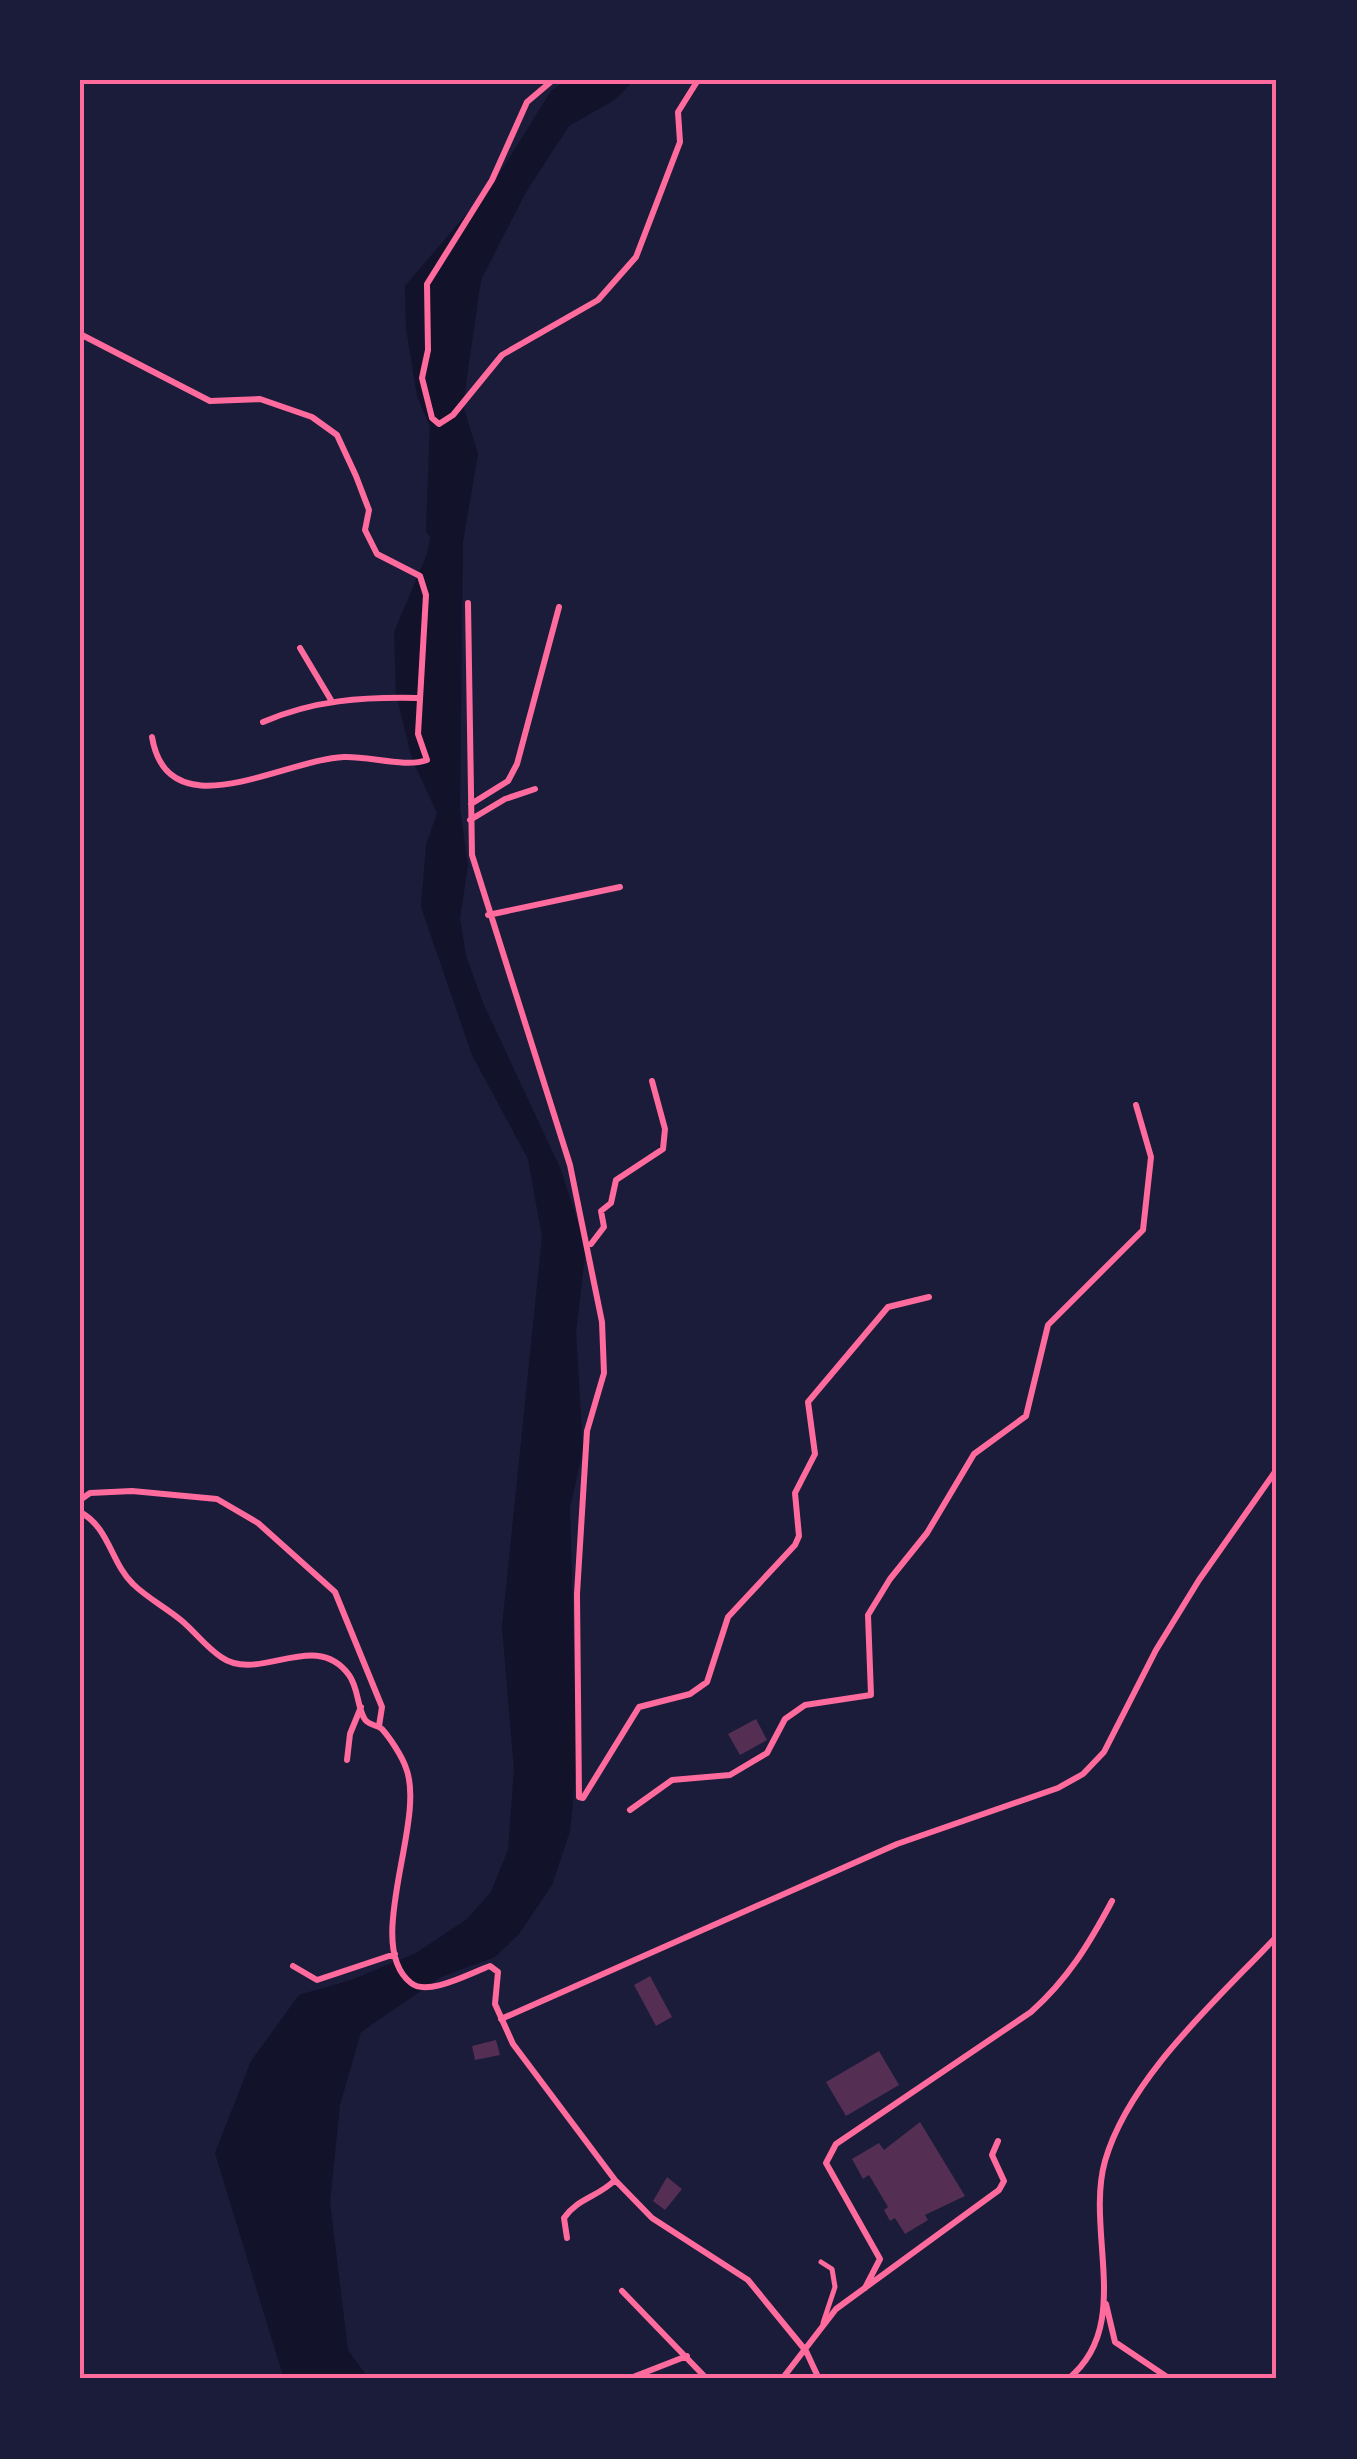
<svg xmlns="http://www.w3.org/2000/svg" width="1357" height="2459" font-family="'Titillium Web',sans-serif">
<rect width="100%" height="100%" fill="#1b1b3a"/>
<path fill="#12122b" d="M567 80H634L616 99 569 126 526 192 481 280 463 405 478 454 463 542 460 809 468 865 460 918 466 956 483 1003 561 1170 586 1247 576 1333 583 1450 570 1508 577 1763 570 1831 552 1885 519 1934 495 1957 441 1977 361 2032 340 2105 330 2202 348 2350 369 2379H284L215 2153 251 2061 299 1995 351 1980 416 1953 467 1919 491 1892 508 1850 514 1770 502 1627 542 1237 528 1159 472 1055 421 907 426 845 437 813 412 759 396 694 394 632 427 554 445 462 417 396 406 328 405 286 494 182 551 91Z"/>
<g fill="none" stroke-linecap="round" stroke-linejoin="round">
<path stroke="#12122b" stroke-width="20" d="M436 529 440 423"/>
</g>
<path fill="#542f53" d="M756 1719 767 1740 740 1755 728 1734Z
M650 1976 672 2017 656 2026 634 1985Z
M496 2040 500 2055 475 2060 472 2046Z
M879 2051 899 2085 846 2116 826 2082Z
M920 2122 965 2196 925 2215 928 2220 905 2234 895 2218 890 2221 884 2210 888 2207 869 2175 863 2179 852 2159 879 2143 884 2150Z
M667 2177 682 2189 665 2210 653 2201Z"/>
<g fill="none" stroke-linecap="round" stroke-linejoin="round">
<path stroke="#ff6b9d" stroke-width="5" d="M821 2262 832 2269 835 2287 823 2323"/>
<path stroke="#ff6b9d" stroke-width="6" d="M553 80 527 102 492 180 427 284 428 350 422 378 432 418 439 424 453 415 502 355 598 300 636 257 680 142 678 112 698 80
M80 334 210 401 260 399 312 417 337 435 356 476 369 510 365 530 377 554 420 576 426 595 418 734 427 760C406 768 369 756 344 757 285 759 168 832 152 737
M468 603 472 855 570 1165 602 1322 604 1373 587 1431 577 1594 579 1797 583 1798 639 1707 690 1694 707 1682 728 1617 795 1545 799 1536 795 1493 815 1454 808 1402 888 1307 929 1297
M300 648 331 700
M263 722C314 700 362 697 417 698
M471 804 508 781 517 764 559 607
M470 820 505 799 535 789
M488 915 620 887
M591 1244 604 1227 601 1211 611 1203 616 1180 663 1149 665 1129 652 1081
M80 1500 90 1493 132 1491 217 1499 258 1523 335 1592 382 1707 379 1726
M80 1512C109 1527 111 1563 133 1584 147 1598 167 1608 182 1621 195 1632 206 1647 221 1657 259 1684 315 1628 349 1675 358 1687 357 1705 364 1718 368 1726 376 1724 382 1729 390 1738 402 1756 406 1768 427 1821 362 1945 411 1983 428 1997 472 1972 490 1966L498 1972 495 2004 513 2044 615 2180 652 2218 748 2280 806 2351 819 2379
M347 1760 350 1734 361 1707
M630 1810 672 1780 730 1775 767 1753 785 1719 805 1705 871 1695 868 1615 890 1579 927 1533 974 1454 1026 1416 1048 1325 1143 1230 1151 1157 1136 1105
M293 1966 317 1980 395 1954
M501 2019 897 1844 1058 1788 1083 1774 1104 1752 1156 1650 1199 1580 1277 1469
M567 2238 564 2218C578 2198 598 2197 615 2180
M865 2288 880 2259 826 2163 836 2144 1031 2012C1068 1979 1089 1944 1112 1901
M622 2291 707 2379
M1106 2304 1115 2342 1170 2379
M628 2379 687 2356
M782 2379 836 2309 999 2190 1004 2181 992 2155 998 2141
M1068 2379C1134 2326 1085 2232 1105 2161 1129 2077 1218 1999 1277 1936"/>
</g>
<rect width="1357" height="2459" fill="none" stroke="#1b1b3a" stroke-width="165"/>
<rect x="82" y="82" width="1192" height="2294" fill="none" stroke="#ff6b9d" stroke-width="4"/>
</svg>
